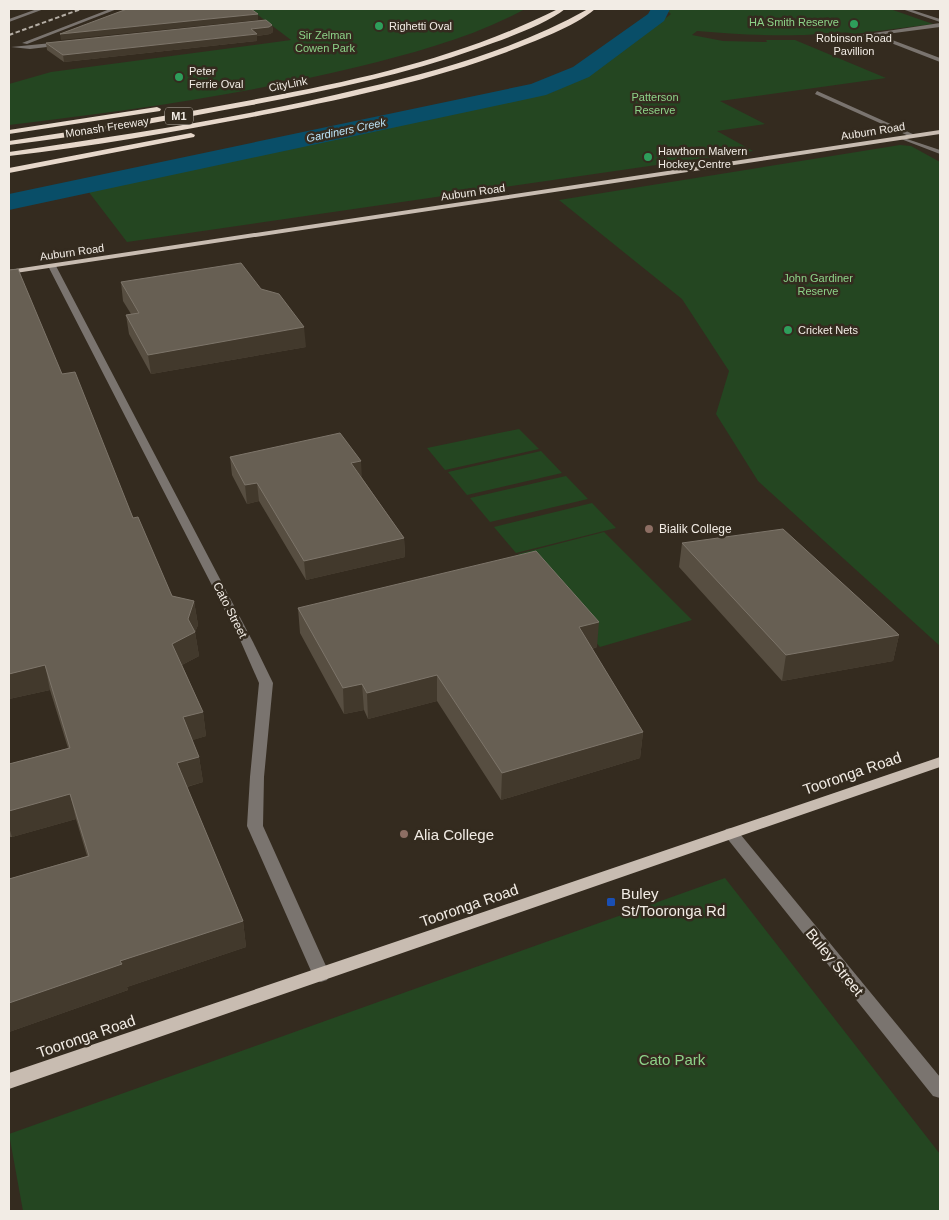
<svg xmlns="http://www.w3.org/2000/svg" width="949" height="1220" font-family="Arial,sans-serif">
<rect width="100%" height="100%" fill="#342b1f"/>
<path fill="#244621" d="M250 9H525C474 37 414 53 357 67 242 95 126 111 9 125V84L51 72 291 40Z
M665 9H890L933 24 854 34C844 30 813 35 801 35 766 36 731 34 697 31L692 35 723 41 767 42 766 40H795L886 78 720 101 765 124 717 131 753 151 127 242 88 191 550 93 593 73 671 14Z
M900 145 911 146 940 162V646L758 481 716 414 729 371 682 299 559 200Z
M519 429 539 449 445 470 427 448Z
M541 451 562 473 467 495 448 472Z
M566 476 588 499 490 522 470 498Z
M592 503 616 528 516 553 494 527Z
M604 532 692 620 600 647 518 554Z
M725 878 940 1154V1211H23L9 1134Z"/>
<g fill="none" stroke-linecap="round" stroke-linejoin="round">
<path fill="#094e68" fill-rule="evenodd" d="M651 9H670L664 21 589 77 546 95 9 210V194L531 84 573 67 648 14Z"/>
<path fill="#7a746f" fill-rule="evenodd" d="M37 9H44L9 22V19Z
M110 9H117L27 44 22 43Z
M902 9H909L940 19V22Z
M940 23V27L879 35 940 58V62L873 36 857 38 854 36Z
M62 42 64 45 30 49 11 47Z
M817 91 915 135 916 136 911 137 815 94Z
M901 137 940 150V154L901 139Z
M49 264 56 266 253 642 273 683 264 777 263 826 330 975 327 980 321 982 315 980 247 826 250 777 259 683 241 642 48 266Z
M731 828 736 829 940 1077V1098L933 1096 726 837 723 833 726 829Z"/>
<path fill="#c8bcb1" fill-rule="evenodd" d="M940 130V134L9 274V270Z
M940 757V767L9 1089V1073Z"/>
<path fill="#e7d8cb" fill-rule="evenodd" d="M558 9H565C545 25 504 39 479 48 405 75 328 90 252 105 171 120 90 135 9 145V141C94 128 178 114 262 98 365 79 464 56 558 9Z
M588 9H595C573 28 534 41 507 52 432 80 352 97 273 113 186 130 97 146 9 156V152C128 134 247 117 364 88 442 70 518 48 588 9Z
M157 107 161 109 160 111 9 134V130Z
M191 133 195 135 194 137 9 173V168Z"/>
<path stroke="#b4ada4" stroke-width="2" stroke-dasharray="4.5 2.5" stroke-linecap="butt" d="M9 35 81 9"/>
</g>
<path fill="#574e41" d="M272 25 273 32 270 34 257 36V41L64 62 47 50 46 43Z
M9 270 62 374 172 596 194 601 198 625 195 632 199 656 182 665 203 712 206 736 192 740 199 757 203 782 187 787 243 921 246 947 127 987 128 990 9 1032V879L87 856 76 819 12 837H9V764L68 748 50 690 9 699Z
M121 282 306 347 151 374 129 334 126 315 131 314 123 301Z
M230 457 362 478 404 538 405 557 306 580 259 501 247 504 232 475Z
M682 543 899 635 893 661 782 681 679 567Z
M298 608 597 647 592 649 643 732 640 758 501 800 437 701 368 719 364 710 344 714 300 633Z"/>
<path fill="#42392c" d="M258 14V20L61 40 60 34Z
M272 25 273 32 270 34 257 36V41L64 62 63 55Z
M304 327 306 347 151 374 148 355Z
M361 461 362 479 351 463Z
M257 483 259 501 247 504 245 485Z
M404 538 405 557 306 580 304 561Z
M194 601 198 625 195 632 199 656 176 668 172 644 188 619Z
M599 622 597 647 578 653 579 627Z
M899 635 893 661 782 681 786 655Z
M45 665 50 690 9 699V674Z
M437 675V701L368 719 367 693Z
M362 684 364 710 344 714 343 688Z
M203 712 206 736 187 742 183 717Z
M643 732 640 758 501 800 502 773Z
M199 757 203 782 182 788 177 763Z
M70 794 76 819 12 837 9 827V811Z
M243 921 246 947 127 987 128 990 9 1032V1003L120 961Z"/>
<path fill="#675f53" stroke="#7d756a" d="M127 9H251L258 14 60 34Z
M266 20 272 25 269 27 251 29 257 34 63 55 46 43Z
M241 263 261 289 279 294 304 327 148 355 126 315 139 313 121 282Z
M18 269 62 374 75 372 133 518 138 517 172 596 194 601 188 619 195 632 172 644 203 712 183 717 199 757 177 763 243 921 120 961 122 964 9 1003V879L89 856 70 794 9 811V764L70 748 45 665 9 674V270Z
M340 433 361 461 351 463 404 538 304 561 257 483 245 485 230 457Z
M783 529 899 635 786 655 682 543Z
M536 551 599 622 579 627 643 732 502 773 437 675 367 693 362 684 343 688 298 608Z"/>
<g fill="#2e9e5b" stroke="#342b1f" stroke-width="2">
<circle cx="854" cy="24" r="5"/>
<circle cx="379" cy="26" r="5"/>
<circle cx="179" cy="77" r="5"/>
<circle cx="648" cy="157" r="5"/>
<circle cx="788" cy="330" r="5"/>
</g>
<g fill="#8d6e63" stroke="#342b1f" stroke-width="2">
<circle cx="649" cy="529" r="5"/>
<circle cx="404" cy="834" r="5"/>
</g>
<rect fill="#1a4fb4" stroke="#342b1f" stroke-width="2" x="606" y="897" width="10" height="10" rx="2.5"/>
<g text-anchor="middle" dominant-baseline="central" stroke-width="5" stroke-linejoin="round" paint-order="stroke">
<g font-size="11" fill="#8dd288" stroke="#342b1f">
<text x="794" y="22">HA Smith Reserve</text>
<text x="325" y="35">Sir Zelman<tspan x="325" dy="13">Cowen Park</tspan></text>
<text x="655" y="97">Patterson<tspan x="655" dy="13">Reserve</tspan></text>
<text x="818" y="278">John Gardiner<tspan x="818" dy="13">Reserve</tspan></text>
</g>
<g font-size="11" fill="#f2ece5" stroke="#342b1f" text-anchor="start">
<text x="389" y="26">Righetti Oval</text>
<text x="854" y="38" text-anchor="middle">Robinson Road<tspan x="854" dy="13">Pavillion</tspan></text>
<text x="189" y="71">Peter<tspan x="189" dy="13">Ferrie Oval</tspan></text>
<text x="658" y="151">Hawthorn Malvern<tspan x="658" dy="13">Hockey Centre</tspan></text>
<text x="798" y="330">Cricket Nets</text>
</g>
<g font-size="11" fill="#f2ece5" stroke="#342b1f">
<text transform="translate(288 84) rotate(-11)">CityLink</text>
<text transform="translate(107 127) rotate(-9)">Monash Freeway</text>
<text transform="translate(873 131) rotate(-9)">Auburn Road</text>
<text transform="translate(473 192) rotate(-8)">Auburn Road</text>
<text transform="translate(72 252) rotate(-8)">Auburn Road</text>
</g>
<rect fill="#342b1f" stroke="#b9b2aa" stroke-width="1" x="165" y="107.5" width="28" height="17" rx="4"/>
<g font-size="11" font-weight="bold" fill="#f2ece5">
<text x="179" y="116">M1</text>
</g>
<g font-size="11" font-style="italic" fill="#bce4f8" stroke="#342b1f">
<text transform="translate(346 130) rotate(-12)">Gardiners Creek</text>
</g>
<g font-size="12" fill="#f2ece5" stroke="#342b1f" text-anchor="start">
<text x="659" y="529">Bialik College</text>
</g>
<g font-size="12" fill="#f2ece5" stroke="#342b1f">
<text transform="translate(230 610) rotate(63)">Cato Street</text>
</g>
<g font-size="15" fill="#f2ece5" stroke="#342b1f">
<text transform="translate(852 773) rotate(-19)">Tooronga Road</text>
<text transform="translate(469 905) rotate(-19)">Tooronga Road</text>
<text transform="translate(835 962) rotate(51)">Buley Street</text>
<text transform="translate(86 1036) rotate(-19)">Tooronga Road</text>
</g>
<g font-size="15" fill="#f2ece5" stroke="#342b1f" text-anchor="start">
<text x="414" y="834">Alia College</text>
<text x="621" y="893">Buley<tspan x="621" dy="17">St/Tooronga Rd</tspan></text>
</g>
<g font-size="15" fill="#8dd288" stroke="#342b1f">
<text x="672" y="1059">Cato Park</text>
</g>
</g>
<rect width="949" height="1220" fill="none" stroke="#f2ece5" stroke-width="20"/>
</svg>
